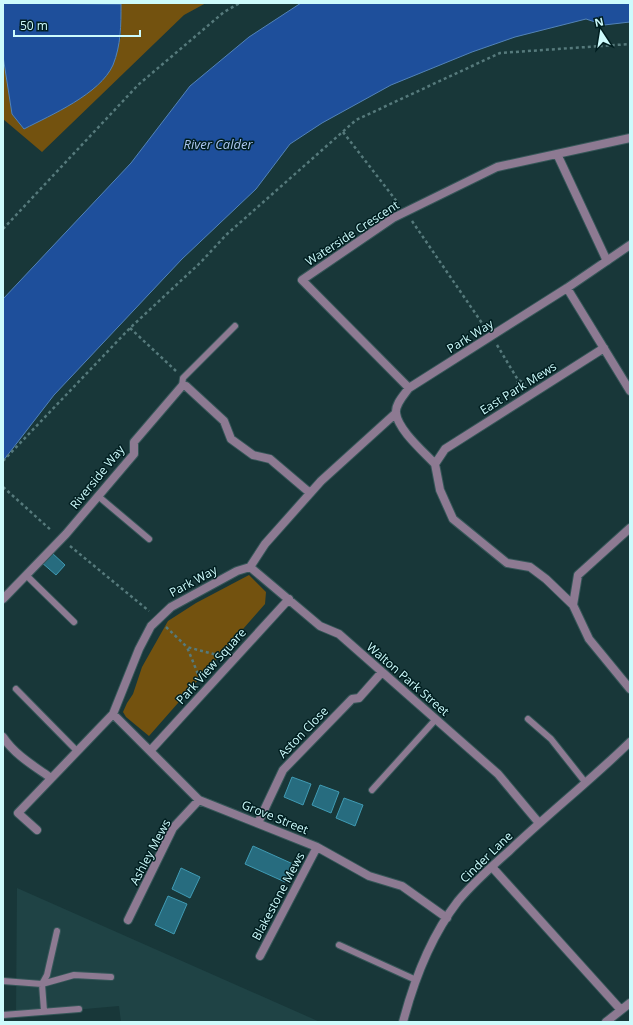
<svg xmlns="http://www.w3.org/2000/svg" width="633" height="1025" font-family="'Open Sans',sans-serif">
<rect width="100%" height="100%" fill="#183739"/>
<path fill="#1f4345" d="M17 888 320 1022H121L119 1006 16 1015Z"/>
<path fill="#73520f" d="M121 3H206L184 15 42 152 3 119V56L12 114 24 129 66 107 99 84 121 37Z
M249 575 266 592 265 604 149 736 126 717 123 712 127 703 133 694 142 667 168 621 196 603Z"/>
<path fill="#1e4f9b" stroke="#5283b8" d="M3 3 121 4C121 25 121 45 113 65 100 94 51 115 24 129L12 114 3 56Z
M301 3H630V22L604 25 586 19 515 37 472 52 391 85 322 123 290 144 256 189 182 259 54 395 3 461V299L131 163 190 86 249 37Z"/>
<path fill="#276c7f" stroke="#409bb4" d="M51 552 65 565 56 575 41 562Z
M292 777 311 784 303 805 284 797Z
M320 785 339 792 331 813 312 805Z
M344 798 363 805 355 826 336 818Z
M253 846 293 864 285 882 245 864Z
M181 868 200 877 190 898 172 889Z
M168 896 187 904 174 934 155 925Z"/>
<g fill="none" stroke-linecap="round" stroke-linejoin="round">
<g stroke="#355658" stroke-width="8">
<path id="lane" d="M182 386 183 378 235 326
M98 496 149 539
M26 575 74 622
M16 689 77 751
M528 719 551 739 585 782
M372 790 436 719
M339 945 416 980
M3 981 42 984 44 1011
M42 984 74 975 111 977
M42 984 47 975 57 931
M3 1015 79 1009"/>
</g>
<g stroke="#355658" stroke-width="10">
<path id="street" d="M557 154 607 261
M567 288 630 391
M409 388 302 280 393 218 497 167 630 138
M435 464C424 452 398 430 396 413 395 404 404 395 409 388L567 288 630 245
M630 528 578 575 573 605 589 639 630 689
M250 567 320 626 339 634 498 774 539 823
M3 599 66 534 134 454V442L182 386H186L224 421 231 439 253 455 270 459 310 493
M573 605 546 579 530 567 507 563 453 519 440 490 435 464 445 449 604 348
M113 714 199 800 317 847 369 876 402 886 447 918
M3 737C15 755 34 766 51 778
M150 751 289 599
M258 823 283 770 352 699 359 698 382 672
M37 830 18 813 113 714 139 649 151 626 171 607 237 571 250 567 265 544 321 481 396 413
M492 867 621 1010
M128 920 173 828 199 800
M260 956 317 847
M403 1022C414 980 431 936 458 901 473 883 491 867 508 852 548 814 591 780 630 742
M606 1022 630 1003"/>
</g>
<path stroke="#567a7c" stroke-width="2.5" stroke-dasharray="3 3" stroke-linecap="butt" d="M343 132 398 203
M412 221 484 326
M3 229 138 85 224 12 240 3
M130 328 176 371
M497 345 518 380 525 383
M516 390 518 380
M3 461 130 328 201 262 226 235 356 120 500 53 630 44
M3 487 52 531
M70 546 149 611
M166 627 187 647
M200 679 187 647 221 656"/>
<use href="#lane" stroke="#8d7a92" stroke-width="6"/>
<use href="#street" stroke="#8d7a92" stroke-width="8"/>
</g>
<g text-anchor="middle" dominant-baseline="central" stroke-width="3" stroke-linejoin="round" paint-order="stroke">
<g font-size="12" fill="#cdfbfc" stroke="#001e20">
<text transform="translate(352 233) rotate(-33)">Waterside Crescent</text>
<text transform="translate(470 336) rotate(-32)">Park Way</text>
<text transform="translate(518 388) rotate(-32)">East Park Mews</text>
<text transform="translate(97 477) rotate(-51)">Riverside Way</text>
<text transform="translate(193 581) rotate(-28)">Park Way</text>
<text transform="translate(211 666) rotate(-48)">Park View Square</text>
<text transform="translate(408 679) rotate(41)">Walton Park Street</text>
<text transform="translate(303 732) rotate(-46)">Aston Close</text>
<text transform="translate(275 817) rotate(22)">Grove Street</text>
<text transform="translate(150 852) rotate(-62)">Ashley Mews</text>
<text transform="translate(486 857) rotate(-44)">Cinder Lane</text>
<text transform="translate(278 896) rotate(-62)">Blakestone Mews</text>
</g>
<g font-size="13" font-style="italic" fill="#acc6f0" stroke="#001e20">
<text x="218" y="144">River Calder</text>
</g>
</g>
<rect width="633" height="1025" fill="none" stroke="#cdfbfc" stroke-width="8"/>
<g transform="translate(601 32) rotate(348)" stroke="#001e20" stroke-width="3" paint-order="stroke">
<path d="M0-3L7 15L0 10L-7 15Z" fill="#cdfbfc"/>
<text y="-6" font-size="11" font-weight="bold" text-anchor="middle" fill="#cdfbfc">N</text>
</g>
<path d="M14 30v6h126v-6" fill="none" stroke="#cdfbfc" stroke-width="2"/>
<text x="20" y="30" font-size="12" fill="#cdfbfc" stroke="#001e20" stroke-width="3" paint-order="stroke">50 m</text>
</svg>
